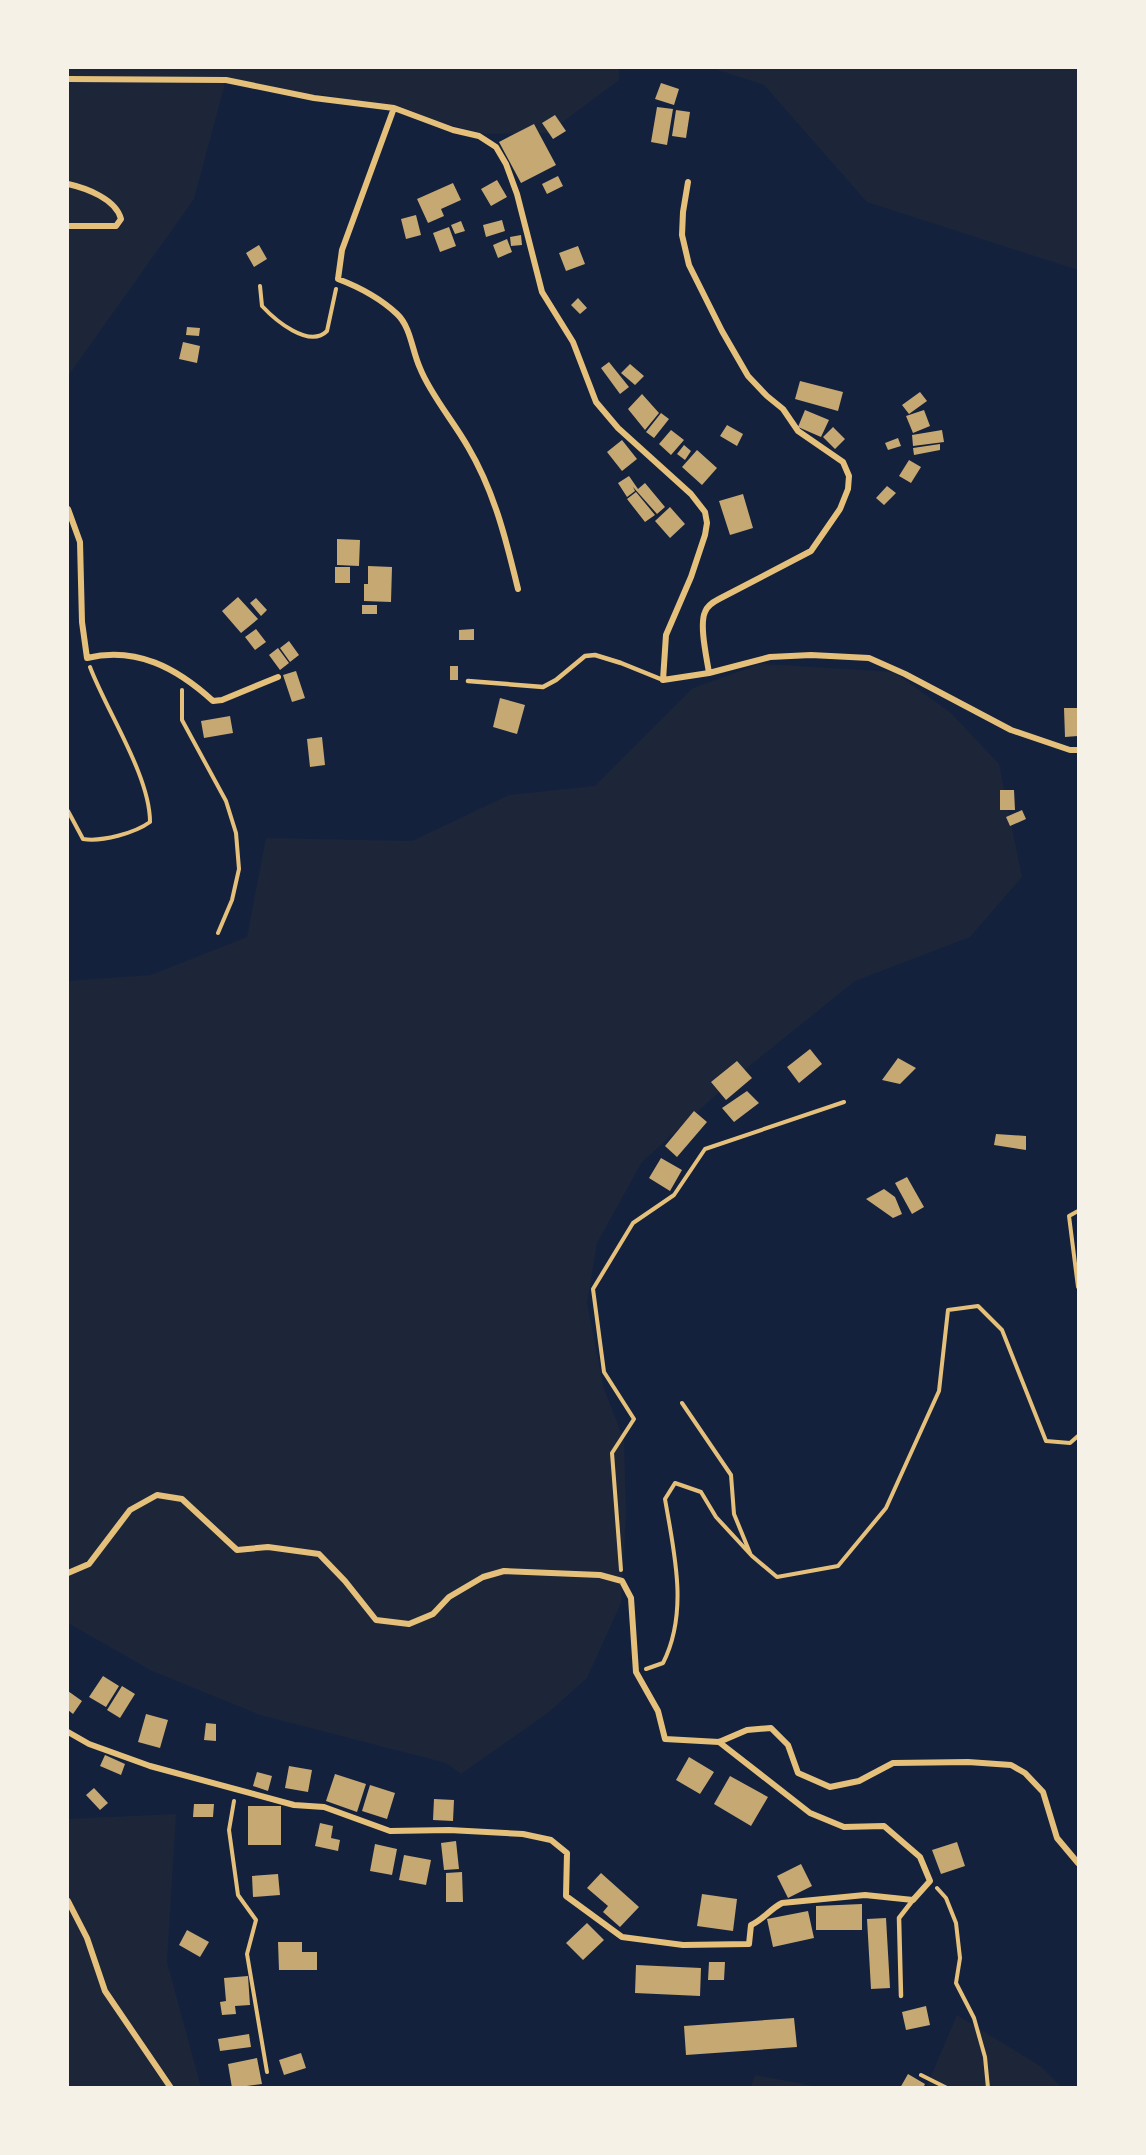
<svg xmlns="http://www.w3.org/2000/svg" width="1146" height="2155" font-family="'IBM Plex Sans',sans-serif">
<rect width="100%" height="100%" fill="#14213d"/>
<path fill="#1d2539" d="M68 68H619V80L548 133 486 134 326 95 255 90 226 80 194 199 68 376Z
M712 68H1078V270L867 202 764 85Z
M760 664 894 672 951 713 999 764 1022 877 970 937 855 981 737 1076 642 1162 597 1243 587 1303 604 1389 624 1440 626 1514 621 1603 587 1678 549 1712 461 1774 446 1763 260 1715 152 1671 68 1623V981L151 975 247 937 266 838 412 841 509 795 595 786 693 688Z
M176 1814 167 1962 201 2087H68V1819Z
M957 2015 1040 2066 1061 2087 926 2088Z
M755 2075 819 2087H751Z"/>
<path fill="#c6a872" d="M661 83 679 89 674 105 655 99Z
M657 107 673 109 667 145 651 142Z
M676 110 690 112 686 138 672 136Z
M555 115 566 131 553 139 542 123Z
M534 124 556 165 521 183 499 142Z
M558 176 563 186 547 194 542 184Z
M497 180 507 197 491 206 481 189Z
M453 183 461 200 441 209 444 216 428 223 417 199Z
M416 215 421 235 406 239 401 219Z
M502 220 505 231 486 237 483 225Z
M461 221 465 231 455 234 451 225Z
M449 227 456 246 440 252 433 233Z
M521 235 522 245 511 246 510 237Z
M507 239 512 252 498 258 493 245Z
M259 245 267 259 254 267 246 253Z
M578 246 585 264 566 271 559 253Z
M578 298 587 308 580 314 571 305Z
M187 327 200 328 199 336 186 335Z
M183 342 200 346 197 363 179 359Z
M609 362 629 387 620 394 601 368Z
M630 364 644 376 635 385 621 373Z
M800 381 843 392 838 411 795 399Z
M920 392 927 401 909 414 902 405Z
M642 394 659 413 645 430 628 409Z
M805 410 829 420 821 437 798 427Z
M924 410 930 426 913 433 906 416Z
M661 413 669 419 654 438 646 432Z
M727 425 743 434 737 446 720 436Z
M833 427 845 439 835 449 823 437Z
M671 430 684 440 671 455 659 444Z
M942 430 944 442 913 446 912 435Z
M898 438 901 446 888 450 885 443Z
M622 440 637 459 622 471 607 452Z
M940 444V450L914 455 913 448Z
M684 445 691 451 685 460 677 454Z
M697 450 717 468 702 485 682 467Z
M909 460 921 467 911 483 899 476Z
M629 476 638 489 645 483 665 507 657 514 633 487 635 491 627 497 618 483Z
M887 486 896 493 884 505 876 498Z
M636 492 655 515 645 522 627 499Z
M743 494 753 528 730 535 719 501Z
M670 507 685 524 670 538 655 521Z
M337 539 360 540 359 566 337 565Z
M368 566 392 567 391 602 364 601V584H368Z
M335 567H350V583H335Z
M238 597 258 619 241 633 222 611Z
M256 598 267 610 261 616 250 603Z
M362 605H377V614H362Z
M256 629 266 642 255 650 245 637Z
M474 629V640H459V630Z
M289 641 299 655 290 662 280 648Z
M278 648 289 663 280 670 269 655Z
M450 666H458V680H450Z
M296 671 305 698 292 702 283 675Z
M500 698 525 705 517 734 493 727Z
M1064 708H1078V736L1065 737Z
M230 716 233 733 204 738 201 721Z
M322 737 325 765 310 767 307 739Z
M1000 790H1014L1015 810H1000Z
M1022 810 1026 819 1010 826 1006 817Z
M810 1049 822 1064 799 1083 787 1067Z
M898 1058 916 1068 900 1084 882 1080Z
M737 1061 752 1078 726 1100 711 1082Z
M747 1091 759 1103 734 1122 722 1108Z
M694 1111 707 1122 677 1157 665 1146Z
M996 1134 1026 1136V1150L994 1145Z
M661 1158 682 1170 670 1191 649 1178Z
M907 1177 924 1207 912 1214 895 1183Z
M884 1189 895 1197 902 1214 893 1218 866 1199Z
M103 1676 119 1686 106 1707 89 1697Z
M122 1686 135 1694 120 1718 107 1710Z
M68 1691 82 1701 73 1714 68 1710Z
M146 1714 168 1720 160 1748 138 1742Z
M206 1723 216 1724V1741L204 1740Z
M105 1755 125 1764 121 1775 100 1766Z
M689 1757 714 1772 700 1794 676 1780Z
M289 1766 312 1770 308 1792 285 1788Z
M257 1772 272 1776 268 1791 253 1786Z
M335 1774 366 1784 357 1812 326 1801Z
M730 1776 768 1797 751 1826 714 1804Z
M370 1785 395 1793 387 1819 362 1811Z
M94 1788 108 1803 100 1810 86 1795Z
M434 1799 454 1800 453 1821 433 1820Z
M194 1804H214L213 1817H193Z
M248 1806H281V1845H248Z
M320 1823 333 1826 331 1838 340 1840 338 1851 315 1846Z
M456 1841 459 1869 444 1870 441 1843Z
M957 1842 965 1866 941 1874 932 1850Z
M375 1844 397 1849 392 1875 370 1871Z
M404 1855 431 1860 426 1885 399 1880Z
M801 1864 812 1886 788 1898 777 1876Z
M462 1872 463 1902H446V1873Z
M601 1873 639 1907 620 1927 603 1912 608 1906 587 1888Z
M278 1874 280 1895 253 1897 252 1876Z
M702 1894 737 1899 733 1931 697 1926Z
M862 1904V1930H816V1906Z
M808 1911 814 1938 773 1947 767 1919Z
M886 1918 890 1988 871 1989 867 1919Z
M587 1923 604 1940 583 1960 566 1943Z
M187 1930 209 1942 200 1957 179 1945Z
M278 1942H302V1952H317V1970H279Z
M709 1962H725L724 1980H708Z
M636 1965 701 1968 700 1996 635 1993Z
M248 1976 250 2005 235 2006 236 2014 222 2015 220 2002 226 2001 224 1978Z
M926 2006 930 2025 906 2030 902 2012Z
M794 2018 797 2047 686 2055 684 2026Z
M249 2034 251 2047 220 2051 218 2039Z
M301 2053 306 2068 284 2075 279 2060Z
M257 2058 262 2084 232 2088 228 2064Z
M908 2074 925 2084 923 2088H900Z"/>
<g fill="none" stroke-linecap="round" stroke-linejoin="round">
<path stroke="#e5c07b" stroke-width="4" d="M260 286 262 306C275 320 309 349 327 331L336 289
M182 690V720L226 801 236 833 239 869 232 900 218 933
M68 811 83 839C102 842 135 833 150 822 150 776 107 712 90 667
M1078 1211 1069 1216 1078 1287
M682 1403 731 1475 734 1514 750 1553
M621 1570 612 1453 634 1419 604 1372 593 1289 633 1223 674 1195 705 1149 844 1102
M646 1669 663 1663C689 1612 674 1552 665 1499L675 1483 701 1492 716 1517 752 1556 777 1577 838 1566 886 1508 939 1391 948 1310 978 1306 1002 1330 1046 1441 1070 1443 1078 1436
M234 1801 229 1830 238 1895 256 1920 247 1954 267 2072
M937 1888 946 1898 956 1923 960 1958 956 1983 974 2018 985 2057 988 2088
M921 2075 947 2088"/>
<path stroke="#e5c07b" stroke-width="4.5" d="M468 681 543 687 556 680 585 656 595 655 621 663 663 680
M901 1996 899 1918 913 1900"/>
<path stroke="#e5c07b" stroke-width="6" d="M68 79 226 80 314 98 394 108 453 130 479 136 496 147 506 164 517 194 542 292 573 342 596 402 618 428 691 494 705 512 707 523 705 535 691 577 666 635 663 680 709 673 770 657 811 655 869 658 905 674 1011 730 1070 750H1078
M394 108 342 250 338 279C359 287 380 298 397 314 411 327 412 351 420 368 430 394 454 422 468 447 494 491 506 539 518 589
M688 182 683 212 682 235 689 265 722 331 748 376 767 396 783 409 798 431 843 462 849 476 848 489 840 509 811 551 719 599C713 602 707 606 705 612 699 625 707 659 709 673
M68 184C86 188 116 199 121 219L116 226H68
M68 509 80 542 82 622 87 658C136 646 177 668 213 701L222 700 278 677
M68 1573 89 1564 130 1510 157 1495 182 1499 237 1550 268 1547 319 1554 345 1581 376 1620 409 1624 433 1614 449 1597 483 1577 504 1571 600 1575 622 1581 631 1598 636 1672 658 1711 665 1739 719 1742 747 1730 771 1728 788 1745 798 1773 830 1787 859 1781 893 1763 968 1762 1011 1765 1025 1773 1043 1792 1057 1838 1078 1863
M68 1732 89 1744 150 1766 294 1805 324 1807 390 1831 449 1830 523 1834 551 1840 567 1853 566 1896 622 1937 683 1945 749 1944 751 1925C763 1920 770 1909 782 1903L865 1895 913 1900 930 1881 920 1857 884 1826 844 1827 810 1813 719 1742
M68 1901 87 1938 105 1991 171 2088"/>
</g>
<rect width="1146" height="2155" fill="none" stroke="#f6f1e7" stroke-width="138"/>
</svg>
